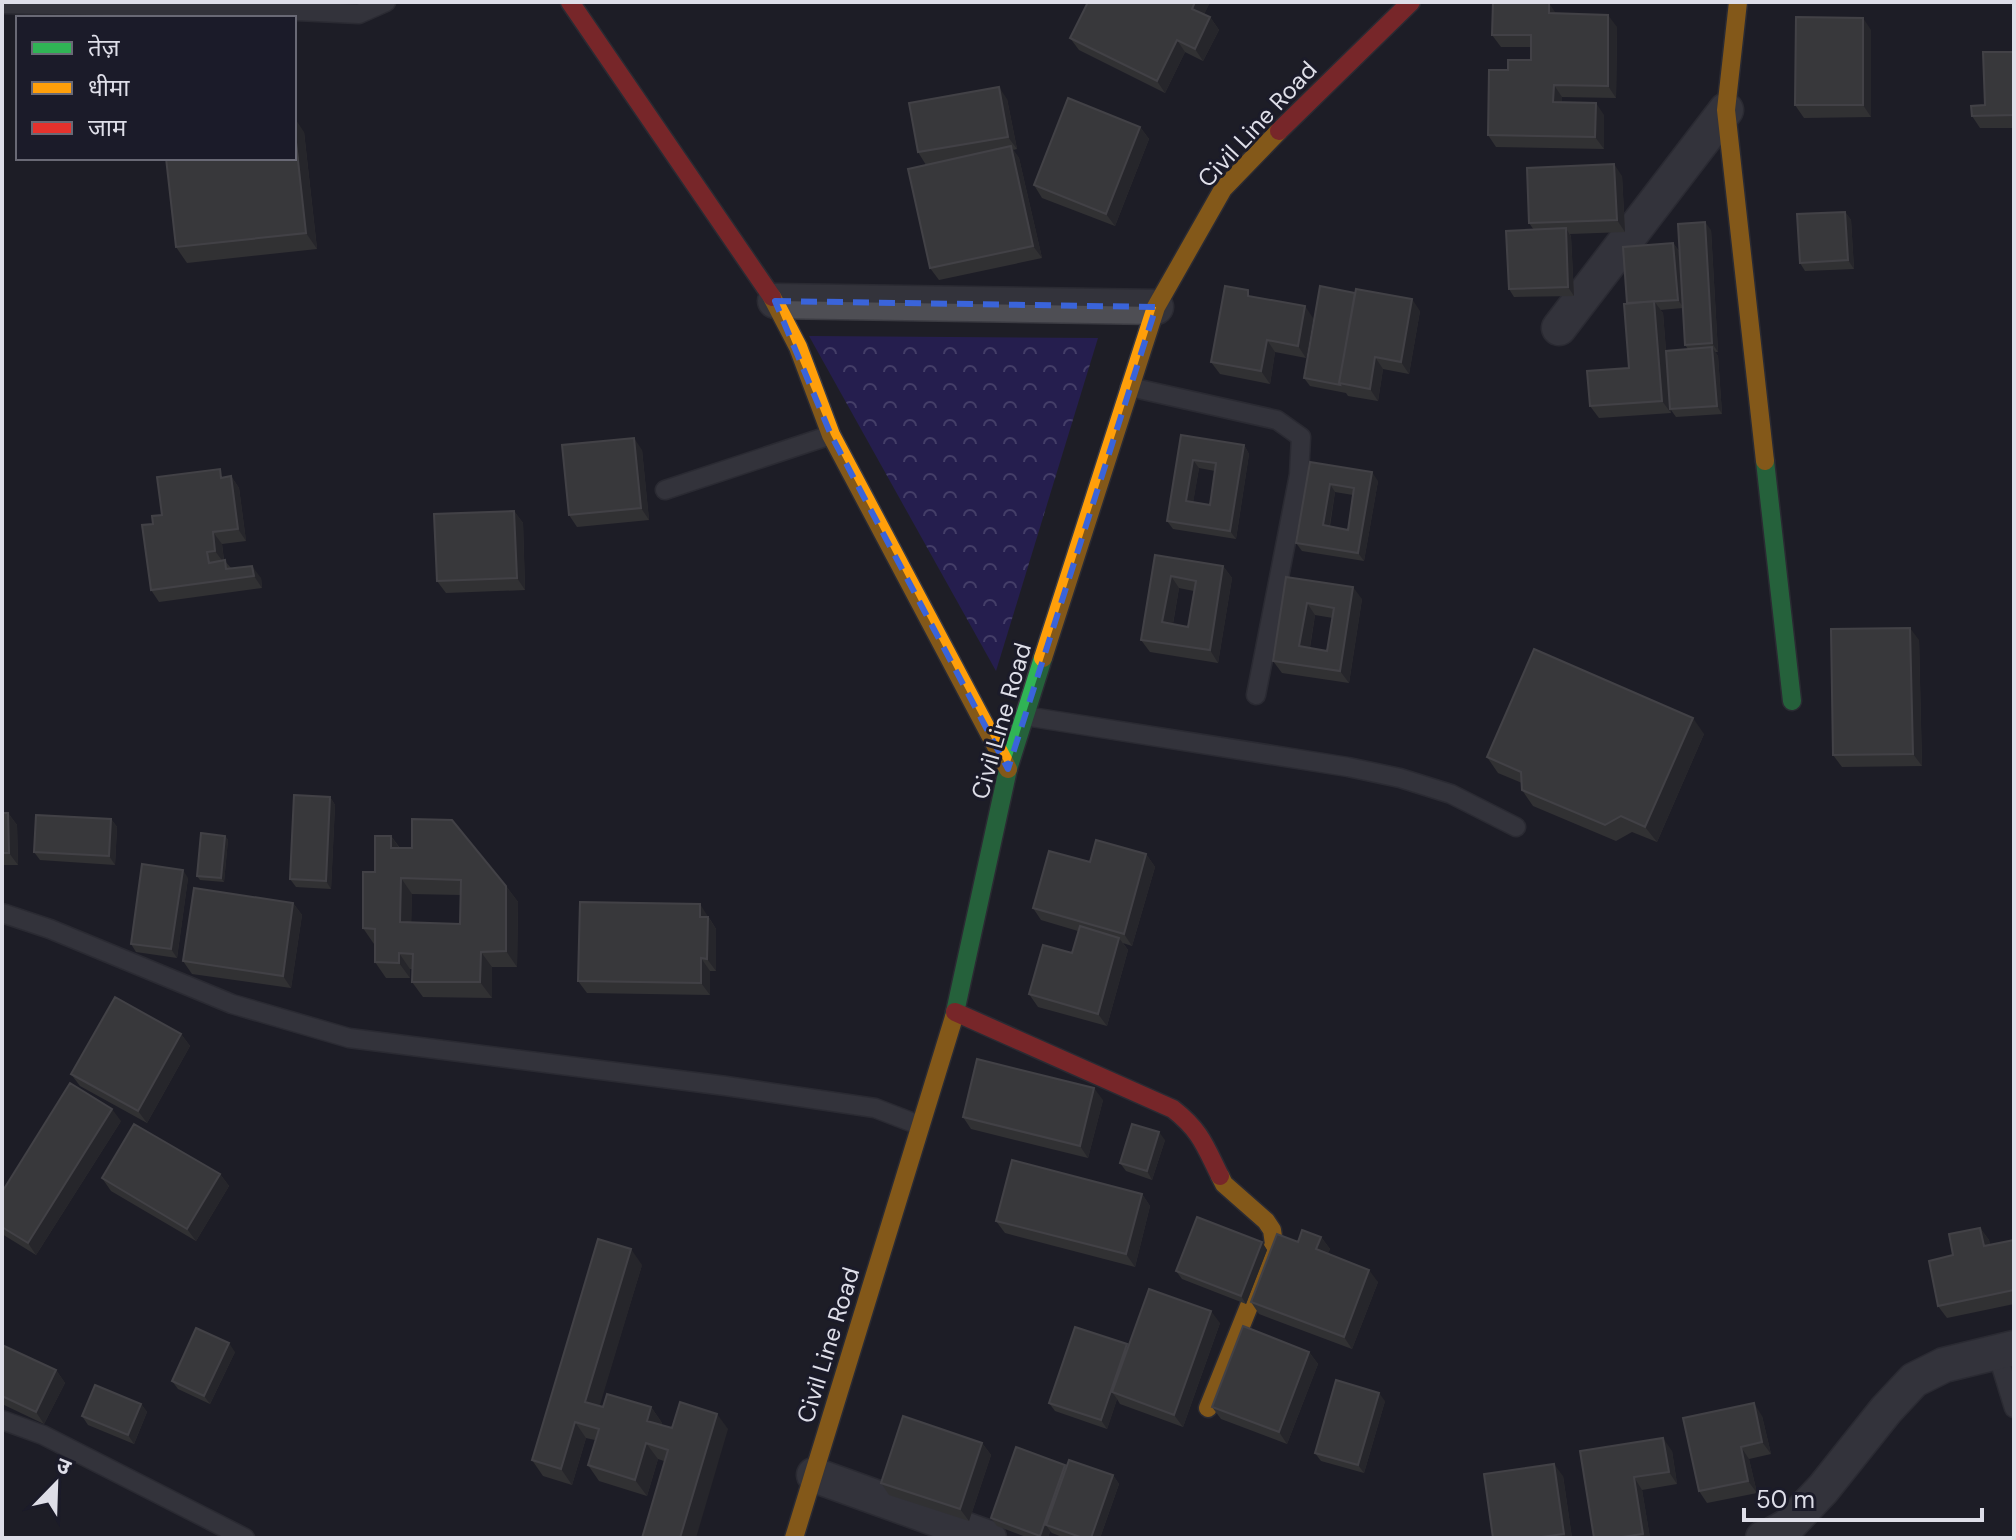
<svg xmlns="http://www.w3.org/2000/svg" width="2016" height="1540" font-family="'DM Sans','Noto Sans Devanagari',sans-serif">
<defs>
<pattern id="forest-crowns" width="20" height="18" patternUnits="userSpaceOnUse" patternTransform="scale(2)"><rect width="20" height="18" fill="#251e4e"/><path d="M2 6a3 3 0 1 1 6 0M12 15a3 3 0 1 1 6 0" fill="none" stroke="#443e68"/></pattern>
</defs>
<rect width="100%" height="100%" fill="#1e1e26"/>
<path fill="url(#forest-crowns)" d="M809 336 1098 338 996 671Z"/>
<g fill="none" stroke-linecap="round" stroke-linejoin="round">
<g stroke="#3b3b42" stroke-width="21">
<path id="lane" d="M2 4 256 9 359 14 386 2
M1130 387 1277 420 1301 437 1299 475 1256 695
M665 490 831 435
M1025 716 1348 767 1400 778 1451 794 1516 827
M2 913 50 929 232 1004 349 1038 726 1086 875 1108 919 1125
M1997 1353 2014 1408
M2 1420 43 1435 245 1538"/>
</g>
<g stroke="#3b3b42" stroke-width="37">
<path id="street" d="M775 301 1156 307
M1559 328 1726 110
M814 1475 989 1538
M1763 1538 1770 1536 1788 1526 1823 1489 1886 1410 1914 1380 1944 1365 2014 1348"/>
</g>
<g stroke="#3b3b42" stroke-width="21">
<path id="fast" d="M1765 461 1792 701
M954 1017 1008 769 1043 658"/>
</g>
<g stroke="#3b3b42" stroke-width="21">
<path id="slow" d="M1738 2 1726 110 1765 461
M772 297 798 347 831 435 1008 769
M1043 658 1156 307 1223 189 1279 131
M1208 1408 1274 1244 1272 1230 1266 1221 1224 1184 1220 1176
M794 1538 954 1017"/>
</g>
<g stroke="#3b3b42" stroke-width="21">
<path id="jam" d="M570 2 772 297
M1279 131 1411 2
M955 1012 1173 1109C1201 1131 1205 1146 1220 1176"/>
</g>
<use href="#lane" stroke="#4e4e54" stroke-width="18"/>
<use href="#street" stroke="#4e4e54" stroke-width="34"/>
<use href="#fast" stroke="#30b455" stroke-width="18"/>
<use href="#slow" stroke="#ff9f0a" stroke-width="18"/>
<use href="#jam" stroke="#e5322d" stroke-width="18"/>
</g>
<path fill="#4a4944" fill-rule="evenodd" d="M1088 2H1210L1204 14 1210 17 1219 30 1203 61 1185 52 1165 93 1079 50 1070 38Z
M1556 13 1617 27 1616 98 1562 97V103L1604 115V149L1496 147 1488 135 1508 70 1531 60V47H1501L1492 35Z
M1871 30V117L1804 118 1795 105Z
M2014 52V128H1980L1972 116 1985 105Z
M1007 99 1017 149 1013 150 1019 158 1042 258 939 280 930 268 926 165 918 152Z
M1140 127 1149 139 1115 226 1042 198 1034 185Z
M304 132 317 249 187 263 176 247Z
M1622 176 1625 232 1570 234 1571 237 1574 296 1514 297 1509 289 1534 230 1529 223Z
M1845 212 1851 220 1854 269 1805 271 1800 263Z
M1711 230 1718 352H1715L1718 356 1722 414 1676 417 1671 410V413L1599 418 1590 406 1629 368 1627 303 1673 243 1679 251ZM1683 308 1685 345 1688 349 1666 351 1663 313 1660 310Z
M1420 311 1409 374 1383 369 1378 401 1348 396 1346 393 1310 386 1304 378Z
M1313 318 1306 358 1275 352 1270 384 1220 374 1211 362Z
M1181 435 1244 445 1249 454 1236 539 1173 529 1167 521ZM1199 468 1215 471 1210 505 1193 502Z
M642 450 649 520 577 527 569 515Z
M1310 462 1378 481 1364 561 1302 551 1296 543ZM1335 492 1353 495 1348 530 1330 526Z
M231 476 239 488 246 541 222 544 224 560 231 568 261 578 262 588 159 602 151 590 153 524 162 515 226 477Z
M514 511 523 523 525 590 446 593 437 581Z
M1155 555 1223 566 1232 578 1218 663 1150 652 1141 640ZM1179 588 1194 591 1188 627 1173 624Z
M1286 577 1362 599 1349 683 1282 673 1273 661ZM1315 615 1333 618 1327 651 1310 648Z
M1919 640 1922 766 1842 767 1833 755Z
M1704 734 1657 842 1632 832 1616 841 1533 806 1522 790V783L1498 773 1487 757Z
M330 797 335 805 331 889 296 887 290 879Z
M2 813H8L17 825 18 865H2Z
M111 819 117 827 115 865 40 860 34 852Z
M225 836 228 840 224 882 200 880 197 876Z
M391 836 400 848 506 886 518 902 517 967H492V998L423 997 412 982V969H410V978H386L375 962V944H374L363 928 375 872ZM412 894 461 895 460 924 411 923Z
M1146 854 1155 867 1132 946 1123 943 1128 950 1107 1026 1038 1007 1029 994 1072 953 1078 931 1041 920 1033 908 1090 862Z
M188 878 177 958 136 952 131 944Z
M293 903 302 915 291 988 192 974 183 961Z
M708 916 716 929V971H710V995L587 993 578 981Z
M181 1034 190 1046 147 1123 80 1086 71 1074Z
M1103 1100 1088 1158 971 1129 963 1117Z
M121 1121 36 1255 2 1234V1192Z
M1165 1140 1152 1180 1126 1171 1120 1163Z
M220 1174 229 1186 196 1241 111 1191 102 1178Z
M1142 1194 1150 1206 1135 1267 1005 1233 996 1221Z
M1980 1228 1989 1240 1990 1245 2014 1240V1304L1947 1318 1938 1306 1953 1255Z
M1321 1237 1330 1249 1328 1253 1378 1282 1352 1349 1259 1314 1251 1302 1298 1242Z
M1262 1242 1267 1250 1246 1304 1182 1279 1176 1271Z
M642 1265 599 1406 651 1407 662 1423V1425L672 1428 728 1429 664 1461 658 1459 647 1496 599 1481 588 1465 595 1440 586 1438 572 1485 543 1476 532 1460Z
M1220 1323 1183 1427 1120 1404 1117 1399 1107 1429 1055 1411 1049 1403 1127 1344 1128 1346Z
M2 1345 56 1370 65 1383 44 1424 2 1404Z
M235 1352 210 1404 178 1389 172 1381Z
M1309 1352 1318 1364 1287 1444 1221 1419 1212 1407Z
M1385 1401 1364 1473 1321 1461 1315 1453Z
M141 1404 147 1412 134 1444 88 1425 82 1416Z
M1762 1416 1771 1454 1749 1459 1757 1493 1707 1503 1699 1491Z
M982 1443 991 1455 969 1521 889 1495 881 1483Z
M1580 1451H1672L1677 1484 1642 1490 1650 1538H1594Z
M1065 1465 1067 1467 1113 1475 1119 1484 1100 1538H1065L1052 1533 1050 1531 1048 1538H1029L997 1526 991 1518Z
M1563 1476 1572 1538H1493Z"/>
<path fill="#323131" d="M1195 2H1210L1201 21 1192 9Z
M1549 3 1557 15 1549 13Z
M1608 15 1617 27 1616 98 1608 86Z
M1210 17 1219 30 1203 61 1195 49Z
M1863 18 1871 30V117L1863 105Z
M1177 40 1185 52 1165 93 1157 81Z
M1554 85 1562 97V115L1553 102Z
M999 87 1007 99 1017 149 1008 137Z
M1596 103 1604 115V149L1595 137Z
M294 117 304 132 317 249 306 233Z
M1140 127 1149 139 1115 226 1106 214Z
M1011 146 1019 158 1042 258 1033 246Z
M1614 164 1622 176 1625 232 1617 220Z
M1845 212 1851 220 1854 269 1848 260Z
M1705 222 1711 230 1718 352 1712 343Z
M1566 228 1571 237 1574 296 1568 287Z
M1673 243 1679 251 1684 308 1678 300Z
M1412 299 1420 311 1409 374 1401 362Z
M1654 301 1663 313 1671 413 1662 401Z
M1305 306 1313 318 1306 358 1298 346Z
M1267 340 1275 352 1270 384 1261 371Z
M1712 347 1718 356 1722 414 1717 406Z
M1375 357 1383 369 1378 401 1370 389Z
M634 438 642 450 649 520 641 508Z
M1244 445 1249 454 1236 539 1230 531Z
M1193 460 1199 468 1192 509 1186 501Z
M1372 472 1378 481 1364 561 1358 553Z
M231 476 239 488 246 541 238 529Z
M1330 484 1335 492 1328 534 1323 525Z
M514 511 523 523 525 590 517 578Z
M213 532 222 544 224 563 215 551Z
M252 566 261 578 262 588 254 576Z
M1223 566 1232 578 1218 663 1210 650Z
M1171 576 1179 588 1171 634 1162 622Z
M1353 587 1362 599 1349 683 1340 671Z
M1307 603 1315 615 1308 658 1299 646Z
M1910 628 1919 640 1922 766 1913 754Z
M1693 718 1704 734 1657 842 1645 827Z
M330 797 335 805 331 889 326 881Z
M8 813 17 825 18 865 9 853Z
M111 819 117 827 115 865 109 856Z
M225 836 228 840 224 882 221 878Z
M391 836 402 852 391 848Z
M1146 854 1155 867 1132 946 1124 934Z
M183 870 188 878 177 958 171 949Z
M401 878 412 894 411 938 400 922Z
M506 886 518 902 517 967 506 951Z
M293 903 302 915 291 988 283 976Z
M700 904 716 929V971L707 959 700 917Z
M1119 938 1128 950 1107 1026 1098 1014Z
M481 952 492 967V998L480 982Z
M399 953 410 969V978L399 963Z
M701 958 710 971V995L701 983Z
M181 1034 190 1046 147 1123 138 1111Z
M1094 1088 1103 1100 1088 1158 1080 1146Z
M112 1109 121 1121 36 1255 28 1243Z
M1159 1132 1165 1140 1152 1180 1147 1171Z
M220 1174 229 1186 196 1241 187 1229Z
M1142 1194 1150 1206 1135 1267 1126 1254Z
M1980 1228 1989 1240 1993 1258 1984 1246Z
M1321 1237 1330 1249 1325 1261 1316 1249Z
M1262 1242 1267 1250 1246 1304 1241 1296Z
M631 1249 642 1265 596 1418 585 1402Z
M1369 1270 1378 1282 1352 1349 1344 1337Z
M1211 1311 1220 1323 1183 1427 1174 1415Z
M229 1343 235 1352 210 1404 204 1396Z
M1127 1344 1133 1352 1112 1392 1117 1399 1107 1429 1101 1420Z
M1309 1352 1318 1364 1287 1444 1279 1432Z
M56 1370 65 1383 44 1424 36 1412Z
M1379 1393 1385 1401 1364 1473 1358 1465Z
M1754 1403 1762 1416 1771 1454 1762 1442Z
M141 1404 147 1412 134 1444 128 1435Z
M651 1407 662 1423 658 1437 647 1421Z
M717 1414 728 1429 696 1538H680Z
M575 1422 586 1438 572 1485 561 1469Z
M1663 1438 1672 1451 1677 1484 1669 1472Z
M646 1443 658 1459 647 1496 635 1480Z
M982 1443 991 1455 969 1521 960 1509Z
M1741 1447 1749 1459 1757 1493 1748 1481Z
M1554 1464 1563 1476 1572 1538H1567L1564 1534Z
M1065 1465 1071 1473 1046 1525 1050 1531 1048 1538H1041L1040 1536Z
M1113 1475 1119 1484 1100 1538H1091Z
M1634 1477 1642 1490 1650 1538H1645L1643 1534Z"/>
<path fill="#5a5956" stroke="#6f6e6d" stroke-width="2" fill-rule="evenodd" d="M1088 2H1195L1192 9 1210 17 1195 49 1177 40 1157 81 1070 38Z
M1493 2 1549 3V13L1608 15V86L1554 85 1553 102 1596 103 1595 137 1488 135 1489 70H1508V60H1531V35H1492Z
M1796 17 1863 18V105H1795Z
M1983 52H2014V115L1972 116 1971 106 1985 105Z
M999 87 1008 137 918 152 909 103Z
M1068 98 1140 127 1106 214 1034 185Z
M294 124 306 233 176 247 166 158H294Z
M1011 146 1033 246 930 268 908 169Z
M1614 164 1617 220 1529 223 1527 168Z
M1845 212 1848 260 1800 263 1797 214Z
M1705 222 1712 343 1685 345 1678 224Z
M1566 228 1568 287 1509 289 1506 231Z
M1673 243 1678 300 1627 303 1623 247Z
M1225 286 1248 290V296L1305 306 1298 346 1267 340 1261 371 1211 362Z
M1320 286 1355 293 1339 383 1340 385 1304 378Z
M1356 289 1412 299 1401 362 1375 357 1370 389 1339 383Z
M1654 301 1662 401 1590 406 1587 371 1629 368 1624 304Z
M1712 347 1717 406 1670 409 1666 351Z
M1181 435 1244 445 1230 531 1167 521ZM1193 460 1216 463 1210 505 1186 501Z
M634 438 641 508 569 515 562 445Z
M1310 462 1372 472 1358 553 1296 543ZM1330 484 1354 488 1348 530 1323 525Z
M220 469 221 478 231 476 238 529 213 532 215 551 207 552 209 563 225 560 226 569 252 566 254 576 151 590 142 525 153 524 152 516 162 515 157 477Z
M514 511 517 578 437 581 434 514Z
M1155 555 1223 566 1210 650 1141 640ZM1171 576 1196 581 1188 627 1162 622Z
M1286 577 1353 587 1340 671 1273 661ZM1307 603 1334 608 1327 651 1299 646Z
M1910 628 1913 754 1833 755 1831 629Z
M1534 649 1693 718 1645 827 1621 816 1605 825 1522 790 1521 772 1487 757Z
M294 795 330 797 326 881 290 879Z
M2 813H8L9 853H2Z
M36 815 111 819 109 856 34 852Z
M412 819 452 820 506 886V951L481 952 480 982H412L413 954 399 953V963L375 962V929L363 928V872H375V836H391V848H412ZM401 878 461 880 460 924 400 922Z
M201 833 225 836 221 878 197 876Z
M1096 840 1146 854 1124 934 1033 908 1049 851 1090 862Z
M142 864 183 870 171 949 131 944Z
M194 888 293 903 283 976 183 961Z
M580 902 700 904V917H708L707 959 701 958V983L578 981Z
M1080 926 1119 938 1098 1014 1029 994 1043 945 1072 953Z
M115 997 181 1034 138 1111 71 1074Z
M977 1059 1094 1088 1080 1146 963 1117Z
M70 1083 112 1109 28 1243 2 1227V1192Z
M134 1124 220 1174 187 1229 102 1178Z
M1132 1124 1159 1132 1147 1171 1120 1163Z
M1012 1160 1142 1194 1126 1254 996 1221Z
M1197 1217 1262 1242 1241 1296 1176 1271Z
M1980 1228 1984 1246 2014 1240V1290L1938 1306 1929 1261 1953 1255 1949 1234Z
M1302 1230 1321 1237 1316 1249 1369 1270 1344 1337 1251 1302 1277 1234 1298 1242Z
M598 1239 631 1249 585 1402 603 1407 607 1394 651 1407 647 1421 672 1428 680 1402 717 1414 680 1538H642L668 1450 646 1443 635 1480 588 1465 599 1429 575 1422 561 1469 532 1460Z
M1149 1289 1211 1311 1174 1415 1112 1392Z
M1243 1326 1309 1352 1279 1432 1212 1407Z
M1075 1327 1127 1344 1101 1420 1049 1403Z
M196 1328 229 1343 204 1396 172 1381Z
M2 1345 56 1370 36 1412 2 1396Z
M1336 1380 1379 1393 1358 1465 1315 1453Z
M95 1385 141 1404 128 1435 82 1416Z
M1754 1403 1762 1442 1741 1447 1748 1481 1699 1491 1683 1418Z
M903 1416 982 1443 960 1509 881 1483Z
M1663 1438 1669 1472 1634 1477 1643 1534 1615 1538H1594L1580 1451Z
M1016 1447 1065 1465 1040 1536 991 1518Z
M1069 1460 1113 1475 1091 1538H1083L1046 1525Z
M1554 1464 1564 1534 1534 1538H1493L1484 1474Z"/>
<path d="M0 0H2016V1540H0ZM775 301 1156 307 1008 769 831 435Z" fill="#1e1e26" fill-opacity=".55" fill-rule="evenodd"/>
<path fill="none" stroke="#3a64da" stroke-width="6" stroke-dasharray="16 10" stroke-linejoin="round" d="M775 301 1156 307 1008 769 831 435Z"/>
<g text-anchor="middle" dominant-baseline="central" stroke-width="6" stroke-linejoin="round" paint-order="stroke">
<g font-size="24" fill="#dedee8" stroke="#1b1b29">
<text transform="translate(1257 124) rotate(-47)">Civil Line Road</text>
<text transform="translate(1001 721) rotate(-74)">Civil Line Road</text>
<text transform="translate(828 1345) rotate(-73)">Civil Line Road</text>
</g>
</g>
<rect width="2016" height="1540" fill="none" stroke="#dedee8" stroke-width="8"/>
<rect x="16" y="16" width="280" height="144" fill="#1b1b29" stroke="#696975" stroke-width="2"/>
<rect x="32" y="42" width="40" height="12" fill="#30b455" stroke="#696975" stroke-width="2"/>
<text x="88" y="56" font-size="24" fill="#dedee8">तेज़</text>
<rect x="32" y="82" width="40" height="12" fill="#ff9f0a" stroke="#696975" stroke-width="2"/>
<text x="88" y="96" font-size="24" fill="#dedee8">धीमा</text>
<rect x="32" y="122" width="40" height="12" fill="#e5322d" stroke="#696975" stroke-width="2"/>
<text x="88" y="136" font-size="24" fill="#dedee8">जाम</text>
<g transform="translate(56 1484) rotate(23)" stroke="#1b1b29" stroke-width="6" paint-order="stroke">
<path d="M0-6L14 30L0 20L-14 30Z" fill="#dedee8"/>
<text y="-12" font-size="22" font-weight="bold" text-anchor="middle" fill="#dedee8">उ</text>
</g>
<path d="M1744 1508v12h238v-12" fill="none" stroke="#dedee8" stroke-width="4"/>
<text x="1756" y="1508" font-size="24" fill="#dedee8" stroke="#1b1b29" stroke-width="6" paint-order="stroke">50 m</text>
</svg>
